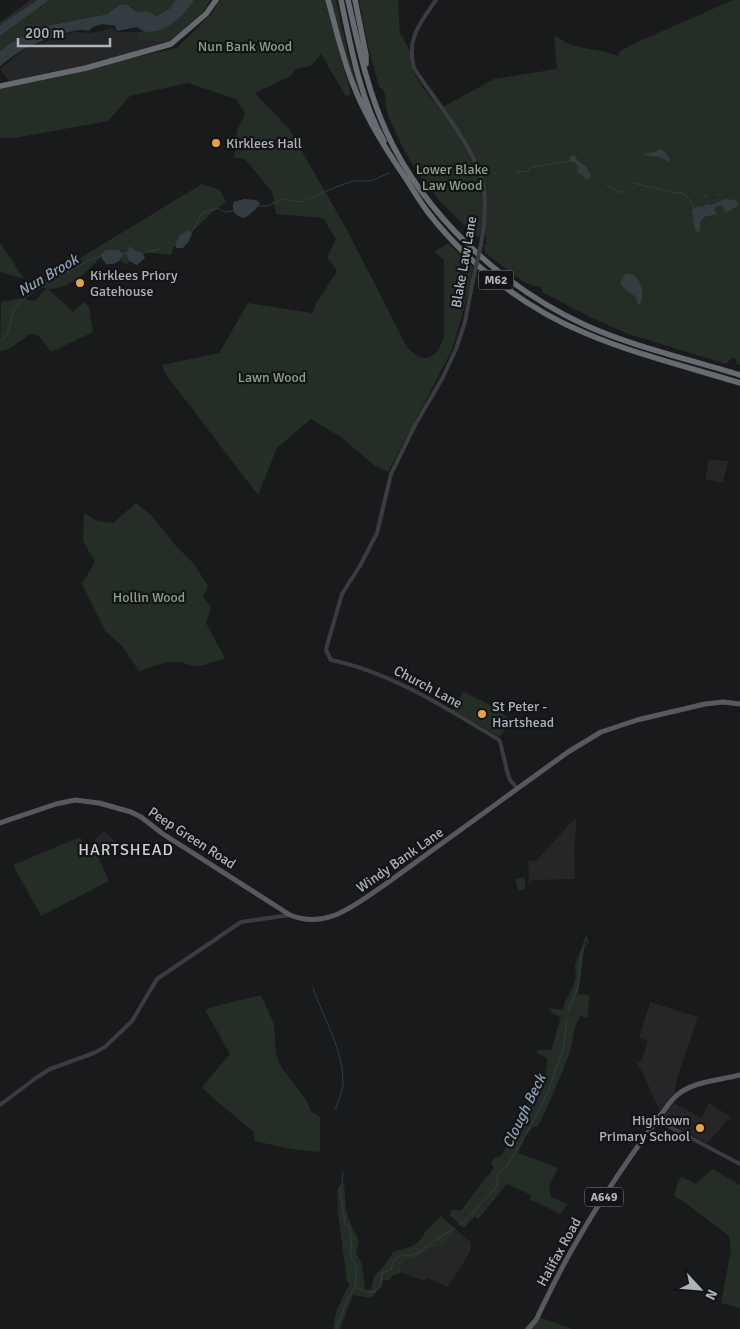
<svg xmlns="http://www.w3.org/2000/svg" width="740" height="1329" font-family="Signika,sans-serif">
<rect width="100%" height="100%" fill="#191a1b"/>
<path fill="#252628" d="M113 28 117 32H137L136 34 139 40 166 43 91 64 9 81 0 69 17 55 30 47 75 32 90 33Z
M709 460 728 461 723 483 705 479Z
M575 818 577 822 574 848 575 879 532 880 529 884 528 861 537 860Z
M104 831 117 844 104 859 95 839Z
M650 1002 698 1017 677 1078 674 1093 660 1111 642 1072 636 1062 642 1060 648 1041 639 1038Z
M674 1103 701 1118 709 1103 731 1117 707 1143 666 1121 665 1115Z
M457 1230 471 1243 470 1252 448 1287 426 1278 424 1281 402 1273 400 1270 405 1261 416 1258 431 1248 440 1247 446 1242Z"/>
<path fill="#252e26" d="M31 0H36L0 25V22Z
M49 0H175L169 9 157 16 146 11 136 12 132 7 116 6 108 14 39 27 11 43 0 51V36L39 7 42 8V5Z
M194 0H210C201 19 184 30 168 43L139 40 136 37 137 32H153L189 9Z
M220 0H325L351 94 348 96 345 95 321 54 311 66 295 69 291 76 255 93 289 129 346 228 407 347C425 366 437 359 444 336V260L434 252 448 243 473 267 468 294 452 350 388 472 375 466 341 437 311 419 277 448 258 495 164 372 162 365 219 353 248 303 312 313 317 302 337 271 327 257 336 239 323 218 276 214 272 192 245 159 234 158 237 131 245 114 236 99 188 83 130 96 108 121 14 138H0V87L177 48 212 13Z
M330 0H336L348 54 361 97 346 60Z
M359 0H398L400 35 403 36C404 42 408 45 409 50 410 55 410 60 411 65 416 81 428 94 438 107 469 149 492 184 479 238 440 205 415 176 394 129 391 122 387 114 386 107 384 99 387 97 383 89L379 87 367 42Z
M733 0H740V365L737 364 736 359 732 358 726 364 628 334 592 318 542 292V288C536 285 531 286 524 282 510 273 498 262 485 253L484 245 487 244C482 226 487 208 484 190 480 162 457 132 443 107L494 79 557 69 554 37 556 36C573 51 598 47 618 56L620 51 635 43Z
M202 184 220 190 226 202 209 215 191 233 189 231C175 237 176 242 171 255 158 253 146 253 134 250L126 254 129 261 128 264 122 263 121 260 123 253 121 250H114L100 256V258C89 271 66 290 48 289L73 312 84 302 89 307 93 332 51 352 40 337 35 334H30L9 349 0 351 1 302 20 298 35 301 46 288 34 286Z
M0 242 24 279 0 272Z
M136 503 152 516 176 546 194 564 208 586 203 597 211 607 206 623 225 658 205 665 194 666 180 662H167L139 671 121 645 105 631 82 584 95 562 83 541 84 513 97 521 113 523Z
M463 692 485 702 512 720 500 737 453 710Z
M80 837 85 848 93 845 109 881 41 916 13 865Z
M523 877 525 879V889L519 891 515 880Z
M586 935 589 940 585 943 578 994 589 995 588 1018 580 1016C572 1031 574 1040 569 1054 560 1079 549 1103 538 1127H533L525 1137 518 1153 558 1168 549 1185 551 1197 567 1204 561 1214 529 1199 531 1195 507 1184 478 1219 475 1216 464 1228 449 1215 451 1210H462L477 1189 494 1168 491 1163 494 1158 501 1156 504 1151 531 1094 535 1089 543 1084 547 1066V1058L537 1053V1050H551L561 1017 552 1013 548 1008 563 1010 565 1002 574 985 576 976 575 965Z
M261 995 274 1024 276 1054 282 1068 306 1100 311 1111 320 1117V1152L292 1149 254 1141V1132L214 1099 202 1087 230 1054 205 1010 216 1006Z
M712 1169 740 1185V1308L721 1303 731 1250 729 1236 683 1201 674 1196 678 1182 682 1177 696 1184Z
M344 1182 346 1211 352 1227 359 1241 356 1253 362 1264 365 1289 371 1290 374 1276 385 1265 393 1252 413 1246 420 1240 426 1231 441 1216 457 1230 446 1242 440 1247 431 1248 416 1258 405 1261 400 1270 402 1273 393 1275 389 1280H383L382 1286 371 1298 353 1295 340 1329H333L336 1312 347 1288 350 1285 347 1281 338 1213 337 1189Z
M539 1317 572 1329H530Z"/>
<path fill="#323c41" d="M37 0H49L0 36V25Z
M175 0H194C186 15 165 33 147 32 143 32 140 29 137 27L117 31 115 26C106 24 95 23 89 31 79 28 69 32 59 35 33 44 21 49 0 66V51L11 43 40 27 108 14C118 4 125 0 136 12L146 11 157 16 169 9Z
M662 149 670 159 669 162 660 157 643 155Z
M571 155 575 156 579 162 586 166 591 175 590 178 587 179 577 171 578 166 574 162 569 161Z
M244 199 256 200 260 203 255 210 245 218C236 216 230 212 234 202Z
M725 199 735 200 739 203 736 207 727 212 724 211 723 205 717 206 714 210 717 214C705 217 699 215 700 232L696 231 694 225 692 210 699 206 701 207 709 204 711 205Z
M189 230 192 234 189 241 183 248H176L175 243 180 235Z
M130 246 134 250 142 252 145 258 137 265 129 261 126 254Z
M106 250H119L123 253C122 262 115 265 106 264L100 256Z
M625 274C640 271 646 293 640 304H638L636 297C629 292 624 290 620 282Z"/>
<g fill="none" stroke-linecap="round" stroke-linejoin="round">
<path stroke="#323c41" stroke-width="1" d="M453 167 464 170
M516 172 529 171 528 170 532 167 569 161
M493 173 498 174
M424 174 431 170 445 169
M633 183 676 193 682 192 690 200 694 208
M606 185 619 192H624
M717 195H720
M704 196H707
M258 206H267L284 199 301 202 339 186 353 181H371L389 173
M191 233 202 213 218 208 224 212 233 211
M169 243 175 246
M123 253H127
M143 253 160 249
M0 342C13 333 8 316 18 304 28 293 84 261 100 256
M313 988C324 1020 344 1050 343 1085 342 1093 338 1101 336 1108L334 1109
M568 1012C571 1003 576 995 578 986 581 971 577 952 589 941
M459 1225 466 1220 497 1186V1176L506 1167 515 1153 531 1125 548 1091 563 1050 567 1018
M357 1287 365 1292H374L381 1284 382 1273 391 1269 394 1260 401 1255C420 1257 423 1248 437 1239 443 1235 449 1232 455 1228
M336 1329 347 1300 355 1287 357 1268 352 1259 350 1252 352 1247 350 1228 345 1223 340 1190 342 1182 343 1172"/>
<path stroke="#3b3c40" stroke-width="4" d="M436 0C420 23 406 39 414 68 435 101 480 153 484 191 486 209 484 227 481 244
M473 280 465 322 456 349 442 379 415 425 391 474 377 533 361 564 342 594 328 642 326 650 331 660C390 672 444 707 496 738L500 741 507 771 510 780 517 788
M0 1105 36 1078 50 1069 94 1053 105 1047 132 1021 157 979 241 922 290 915
M657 1120 740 1164"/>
<path stroke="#57595f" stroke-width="5" d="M0 823 56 804 75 800 99 803 131 812 141 817 163 834 290 915C327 930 354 905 383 886L568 752 601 732 637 720 705 704 723 702 740 704
M528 1329 536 1320C548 1295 560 1270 574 1246 603 1195 636 1147 672 1100 688 1081 717 1081 740 1075"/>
<path stroke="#676a71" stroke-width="5.5" d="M328 0C336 28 342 57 353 84 365 116 383 145 402 173 411 186 418 199 427 211 468 264 523 307 585 333 634 354 688 367 740 383
M341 0C351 47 360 99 384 141
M348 0C358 44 367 89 386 131 424 215 502 287 585 325 634 347 688 359 740 375
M355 0 366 55V64
M0 86 86 68 171 44 206 14 216 0"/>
<path stroke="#3b3c40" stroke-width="4" d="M473 280 481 244"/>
</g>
<g fill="#e6a246" stroke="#141416" stroke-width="2">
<circle cx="216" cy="143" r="5"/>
<circle cx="80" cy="283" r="5"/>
<circle cx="482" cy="714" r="5"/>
<circle cx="700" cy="1128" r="5"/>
</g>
<g text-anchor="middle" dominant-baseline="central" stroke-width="4.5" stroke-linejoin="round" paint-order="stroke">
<g fill="#141416" stroke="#7f8389" stroke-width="1">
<rect x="478.5" y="270.5" width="35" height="19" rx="4"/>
<rect x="585" y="1187.5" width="38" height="19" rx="4"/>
</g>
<g font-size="12" font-weight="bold" fill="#adb2ba">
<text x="496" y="280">M62</text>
<text x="604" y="1197">A649</text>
</g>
<g font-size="14" fill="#86a385" stroke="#141416">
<text x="245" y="46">Nun Bank Wood</text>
<text x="452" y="169">Lower Blake<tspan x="452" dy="16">Law Wood</tspan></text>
<text x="272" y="377">Lawn Wood</text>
<text x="149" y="597">Hollin Wood</text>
</g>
<g font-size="14" fill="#adb2ba" stroke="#141416" text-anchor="start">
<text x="226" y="143">Kirklees Hall</text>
<text x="90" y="275">Kirklees Priory<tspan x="90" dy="16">Gatehouse</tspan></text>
<text x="492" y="706">St Peter -<tspan x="492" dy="16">Hartshead</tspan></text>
<text x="690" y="1120" text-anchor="end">Hightown<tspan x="690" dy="16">Primary School</tspan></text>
</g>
<g font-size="14" fill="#adb2ba" stroke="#141416">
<text transform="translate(464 262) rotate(-80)">Blake Law Lane</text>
<text transform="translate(428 687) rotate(28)">Church Lane</text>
<text transform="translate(192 838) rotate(33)">Peep Green Road</text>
<text transform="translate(400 860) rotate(-35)">Windy Bank Lane</text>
<text transform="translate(559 1252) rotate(-61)">Halifax Road</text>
</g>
<g font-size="15" font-style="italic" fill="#87a2b2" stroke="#141416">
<text transform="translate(48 275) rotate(-31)">Nun Brook</text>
<text transform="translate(524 1111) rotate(-64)">Clough Beck</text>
</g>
<g font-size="16" letter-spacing="1" fill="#cdd1d6" stroke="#141416">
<text x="126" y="850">HARTSHEAD</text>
</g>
</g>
<g transform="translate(700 1289) rotate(116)" stroke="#141416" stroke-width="4" paint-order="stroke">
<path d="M0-4L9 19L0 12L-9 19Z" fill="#adb2ba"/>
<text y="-8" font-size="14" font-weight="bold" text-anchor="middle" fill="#adb2ba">N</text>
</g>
<path d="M18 38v8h92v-8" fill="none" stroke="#adb2ba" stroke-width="2.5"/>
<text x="25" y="38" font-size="15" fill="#adb2ba" stroke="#141416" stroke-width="4" paint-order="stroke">200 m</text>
</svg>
